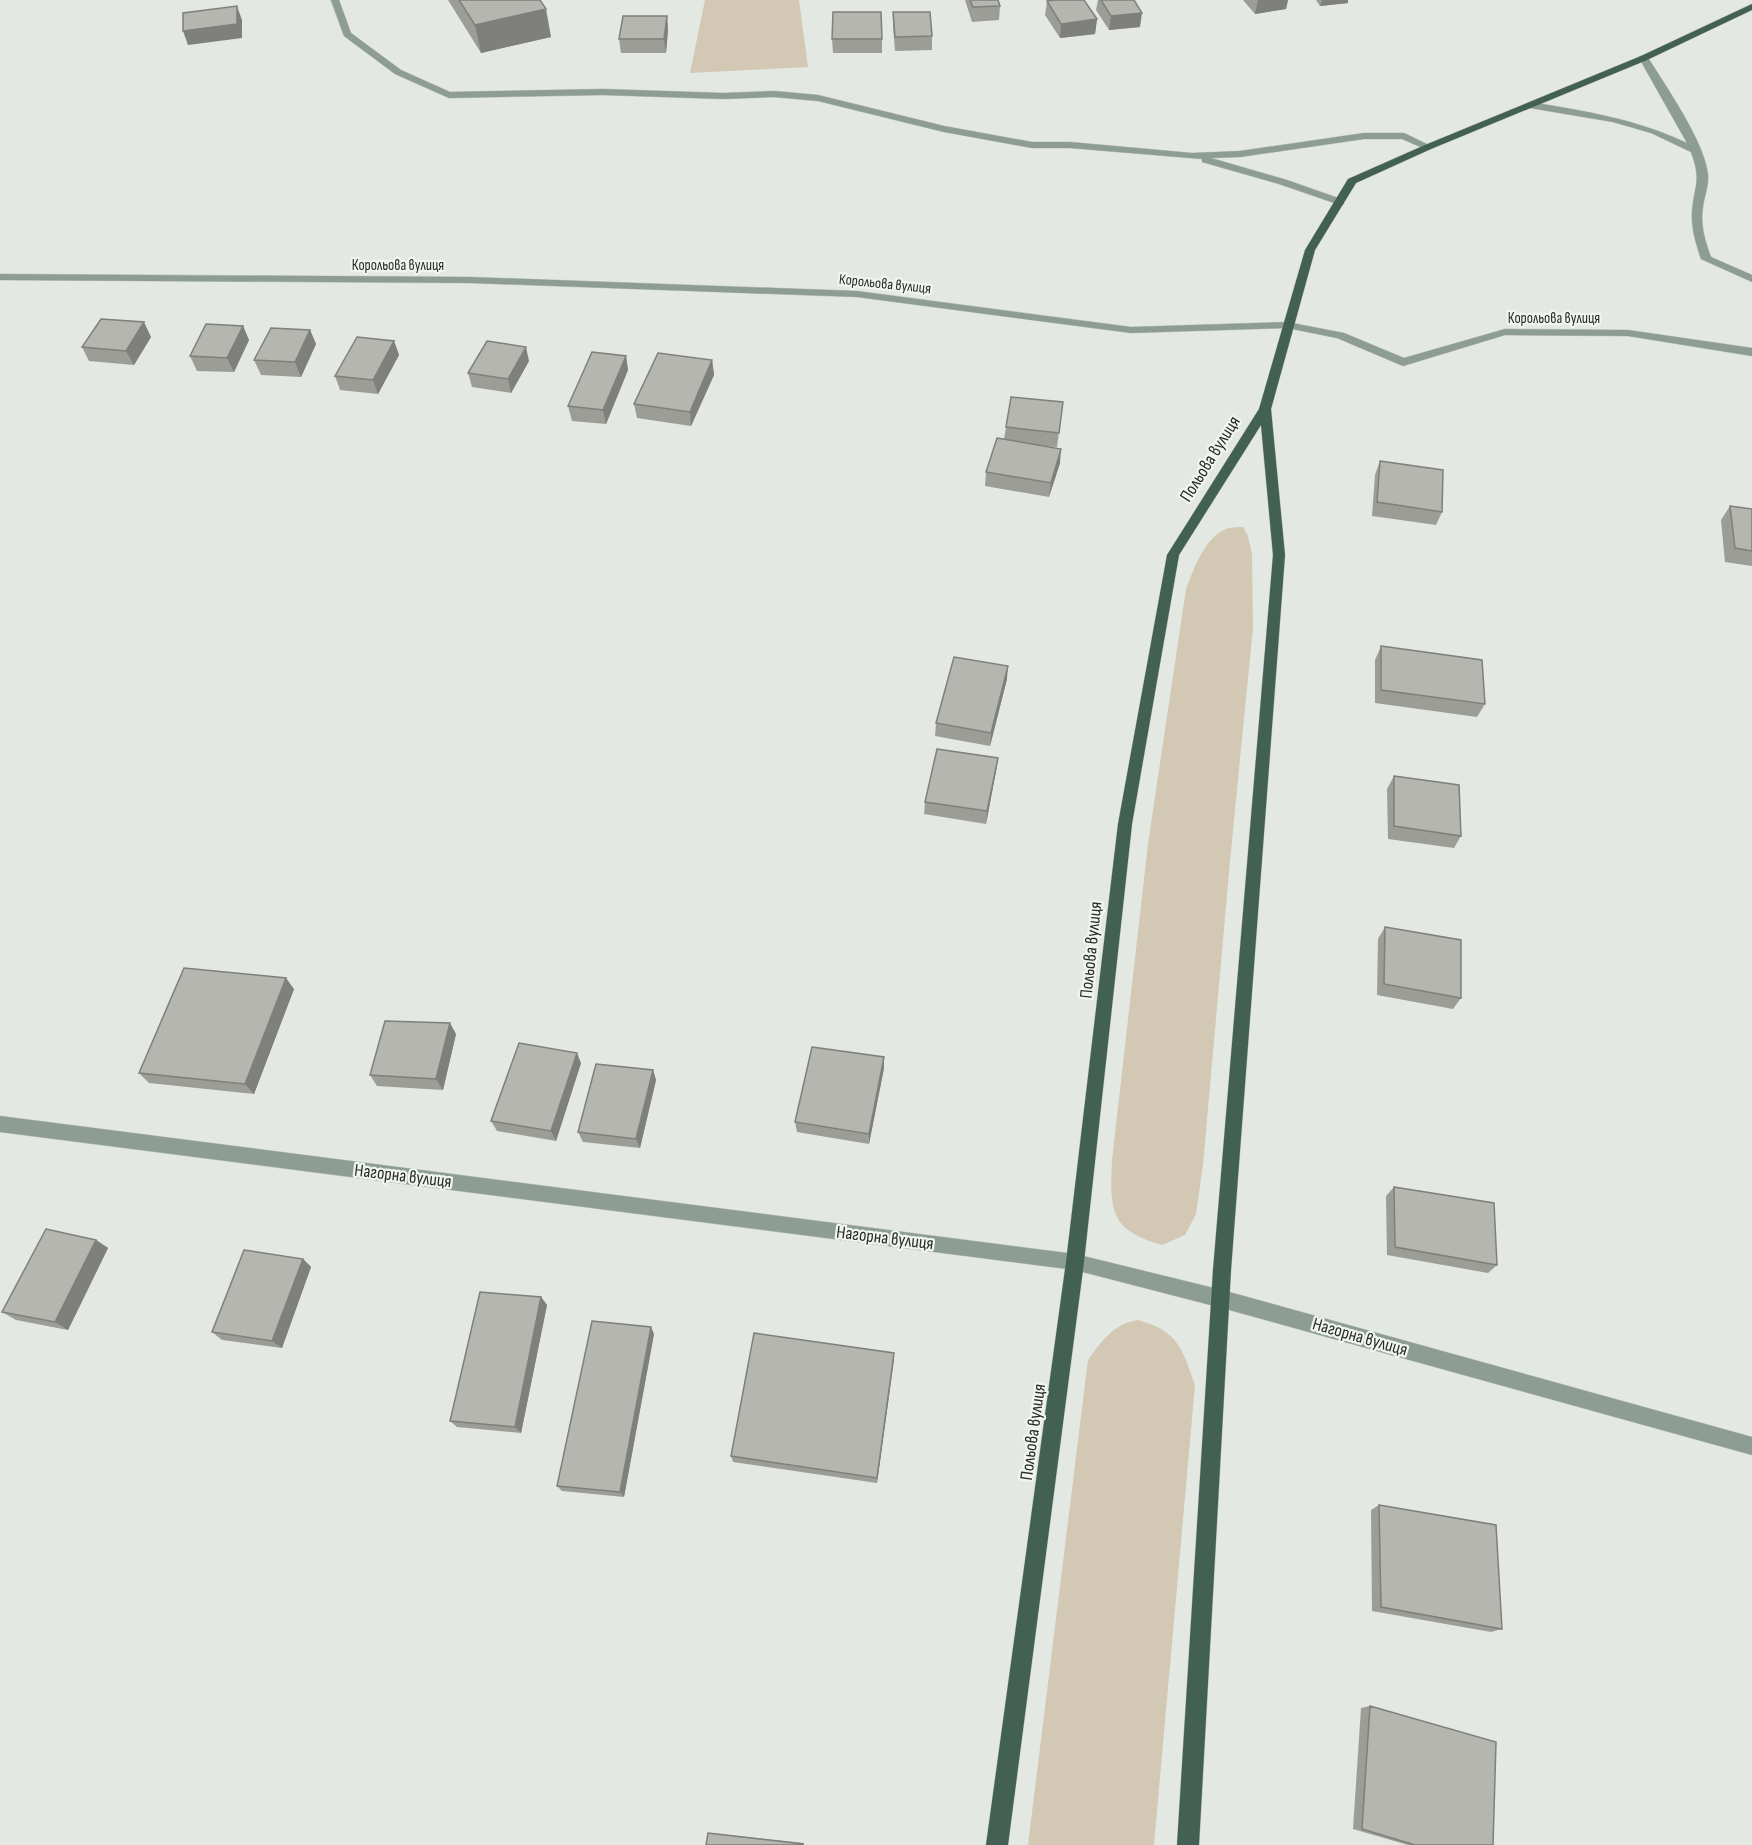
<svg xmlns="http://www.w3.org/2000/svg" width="1752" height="1845" font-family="'Sofia Sans Condensed',sans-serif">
<rect width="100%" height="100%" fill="#e3e8e2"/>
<path fill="#d2c8b4" d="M705 0H799L808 67 690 73Z
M1243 527 1248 536 1252 555 1253 627 1230 861 1203 1165 1196 1214 1185 1235 1162 1245C1109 1230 1110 1210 1112 1160L1148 844 1186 589C1194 569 1205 535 1229 528 1233 527 1239 527 1243 527Z
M1138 1320C1178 1331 1182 1348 1195 1385L1154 1845H1028L1088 1360C1102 1341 1113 1324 1138 1320Z"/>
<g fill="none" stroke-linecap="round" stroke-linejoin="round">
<g stroke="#c2c6c1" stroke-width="1">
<path id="minor" d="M331 0H339L351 33 401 70 450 92 603 89 723 93 774 91 818 95 944 126 1032 142H1070L1192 153 1240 151 1364 133H1404L1433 147 1425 149 1402 139H1364L1240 157 1211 158 1287 180 1344 200V204L1340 205 1279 184 1202 162V159L1070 148H1032L944 132 818 101 774 97 723 99 603 95 449 98 395 74 344 36Z
M1641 56H1647C1665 85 1705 142 1708 175 1709 186 1704 197 1703 207 1700 224 1705 241 1711 257L1752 275V282L1701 259C1696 244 1691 228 1692 212 1694 185 1702 182 1691 152L1651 133 1613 122 1530 108 1525 105 1530 102C1585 111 1636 119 1687 143L1639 58Z
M0 274 470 277 857 291 1131 327 1287 322 1344 333 1404 358 1505 329 1628 330 1752 348V356L1628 336 1505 335 1403 366 1337 338 1287 328 1131 333 857 297 470 283 0 280Z
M0 1116 1075 1254 1222 1290 1752 1437V1455L1222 1308 1075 1270 0 1132Z"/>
</g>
<g stroke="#c2c6c1" stroke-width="1">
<path id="major" d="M1752 4V10L1647 60 1431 149 1356 183 1315 250 1271 409 1285 555 1231 1270 1199 1845H1177L1213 1270 1273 555 1261 425 1179 555 1132 824 1084 1262 1008 1845H986L1066 1262 1118 824 1167 555 1259 409 1305 250 1348 179 1425 145 1641 56Z"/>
</g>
<use href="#minor" fill="#8d9d96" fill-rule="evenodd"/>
<use href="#major" fill="#436055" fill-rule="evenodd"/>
</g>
<path fill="#9d9d97" d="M448 0H540L551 37 481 53Z
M965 0H998L1000 6 999 20 972 22Z
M1098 0H1134L1140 27 1109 30 1096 10Z
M1243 0H1288L1286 9 1255 14Z
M1316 0H1348V3L1320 6Z
M1047 1 1097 19 1095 34 1060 38 1045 15Z
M893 12 932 36V50L895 51 893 26Z
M667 16 668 30 666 53H621L619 39Z
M832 39H882V53H833Z
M243 326 249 340 234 372 197 371 190 356Z
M310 330 316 344 301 377 261 375 254 360Z
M151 337 134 365 89 361 82 347Z
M394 341 399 355 378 394 340 390 335 376Z
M626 356 628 370 606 424 572 421 568 406Z
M712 360 714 375 691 426 637 418 634 404Z
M529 361 511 393 472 387 468 373Z
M1063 402 1057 447 1042 446 1060 463 1049 497 985 486 986 472 1004 439 1006 427Z
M1380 461 1442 512 1436 525 1372 516 1375 475Z
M1730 506 1752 509V566L1725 562 1721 520Z
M1381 646 1485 704 1477 717 1375 703V660Z
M1007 679 990 746 935 736 936 723Z
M998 758 996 771 986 824 924 814 925 802Z
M1394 776 1461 836 1454 848 1388 839 1387 789Z
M1385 927 1461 998 1453 1009 1377 995 1378 939Z
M294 989 254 1094 149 1083 139 1073Z
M456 1034 443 1090 377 1086 370 1075Z
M581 1063 556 1141 497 1131 491 1121Z
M884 1068 869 1144 797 1132 795 1122Z
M653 1070 656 1080 640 1148 583 1142 578 1132Z
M1394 1187 1497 1265 1488 1273 1387 1255 1386 1196Z
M96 1240 108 1248 68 1330 16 1320 2 1312Z
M303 1259 311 1267 282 1348 222 1340 212 1332Z
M541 1297 547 1305 521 1433 457 1427 450 1421Z
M654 1334 624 1497 562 1491 557 1486Z
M894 1353 877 1483 733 1462 731 1456Z
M1379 1505 1502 1629 1491 1632 1372 1611 1371 1510Z
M1370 1706 1493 1845H1408L1353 1829 1361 1708Z
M708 1833H711L804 1843V1845Z"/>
<path fill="#7f7f7b" d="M1258 0H1288L1286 9 1255 14Z
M1322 0H1348V3L1320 6Z
M237 6 242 20V38L188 45 183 31Z
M546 9 551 37 481 53 475 25Z
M1142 13 1140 27 1109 30 1111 16Z
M667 16 668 30 666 53 664 39Z
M1097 19 1095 34 1060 38 1061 24Z
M144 322 151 337 134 365 126 351Z
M243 326 249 340 234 372 227 358Z
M310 330 316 344 301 377 295 362Z
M394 341 399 355 378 394 373 380Z
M526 347 529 361 511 393 508 379Z
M626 356 628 370 606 424 603 410Z
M712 360 714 375 691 426 690 412Z
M1061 449 1060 463 1049 497 1051 483Z
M1008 666 1007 679 990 746 991 733Z
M998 758 996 771 986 824 987 811Z
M286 978 294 989 254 1094 245 1084Z
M450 1023 456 1034 443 1090 436 1079Z
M577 1053 581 1063 556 1141 551 1131Z
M884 1057V1068L869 1144V1134Z
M653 1070 656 1080 640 1148 636 1139Z
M96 1240 108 1248 68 1330 55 1322Z
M303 1259 311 1267 282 1348 272 1341Z
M541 1297 547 1305 521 1433 515 1427Z
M651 1327 654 1334 624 1497 620 1492Z
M894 1353V1360L877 1483V1478Z"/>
<path fill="#b6b6b0" stroke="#7f7f7b" stroke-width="1.5" d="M459 0H540L546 9 475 25Z
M970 0H998L1000 6 973 7Z
M1055 0H1084L1097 19 1061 24 1047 1Z
M1101 0H1134L1142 13 1111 16Z
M237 6V24L183 31V13Z
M833 12H881L882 39H832Z
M893 12H930L932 36 895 37Z
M623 16H667L664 39H619Z
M101 319 144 322 126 351 82 347Z
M206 324 243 326 227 358 190 356Z
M271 328 310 330 295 362 254 360Z
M357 337 394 341 373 380 335 376Z
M487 341 526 347 508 379 468 373Z
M592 352 626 356 603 410 568 406Z
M658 353 712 360 690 412 634 404Z
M1011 397 1063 402 1059 433 1006 427Z
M997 438 1061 449 1051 483 986 472Z
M1380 461 1443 470 1442 512 1377 502Z
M1730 506 1752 509V551L1735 548Z
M1381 646 1482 660 1485 704 1381 690Z
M954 657 1008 666 991 733 936 723Z
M937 749 998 758 987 811 925 802Z
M1394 776 1459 785 1461 836 1394 826Z
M1385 927 1461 940V998L1384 984Z
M184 968 286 978 245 1084 139 1073Z
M385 1021 450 1023 436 1079 370 1075Z
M519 1043 577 1053 551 1131 491 1121Z
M812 1047 884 1057 869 1134 795 1122Z
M596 1064 653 1070 636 1139 578 1132Z
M1394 1187 1494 1203 1497 1265 1395 1247Z
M46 1229 96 1240 55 1322 2 1312Z
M244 1250 303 1259 272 1341 212 1332Z
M480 1292 541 1297 515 1427 450 1421Z
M592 1321 651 1327 620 1492 557 1486Z
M754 1333 894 1353 877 1478 731 1456Z
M1379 1505 1496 1525 1502 1629 1381 1607Z
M1370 1706 1496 1742 1493 1845H1415L1362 1829Z
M708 1833 803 1844V1845H706Z"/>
<g text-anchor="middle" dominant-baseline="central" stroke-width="4.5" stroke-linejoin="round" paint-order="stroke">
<g font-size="15" fill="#292b29" stroke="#f0f5ef">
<text x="398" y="265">Корольова вулиця</text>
<text transform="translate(885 284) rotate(6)">Корольова вулиця</text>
<text x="1554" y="318">Корольова вулиця</text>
</g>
<g font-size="18" fill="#292b29" stroke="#f0f5ef">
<text transform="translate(1210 459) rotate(-58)">Польова вулиця</text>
<text transform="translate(1091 950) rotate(-84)">Польова вулиця</text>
<text transform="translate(403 1176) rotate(7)">Нагорна вулиця</text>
<text transform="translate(885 1238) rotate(7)">Нагорна вулиця</text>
<text transform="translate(1360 1337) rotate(16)">Нагорна вулиця</text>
<text transform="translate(1033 1432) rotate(-82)">Польова вулиця</text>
</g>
</g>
</svg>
